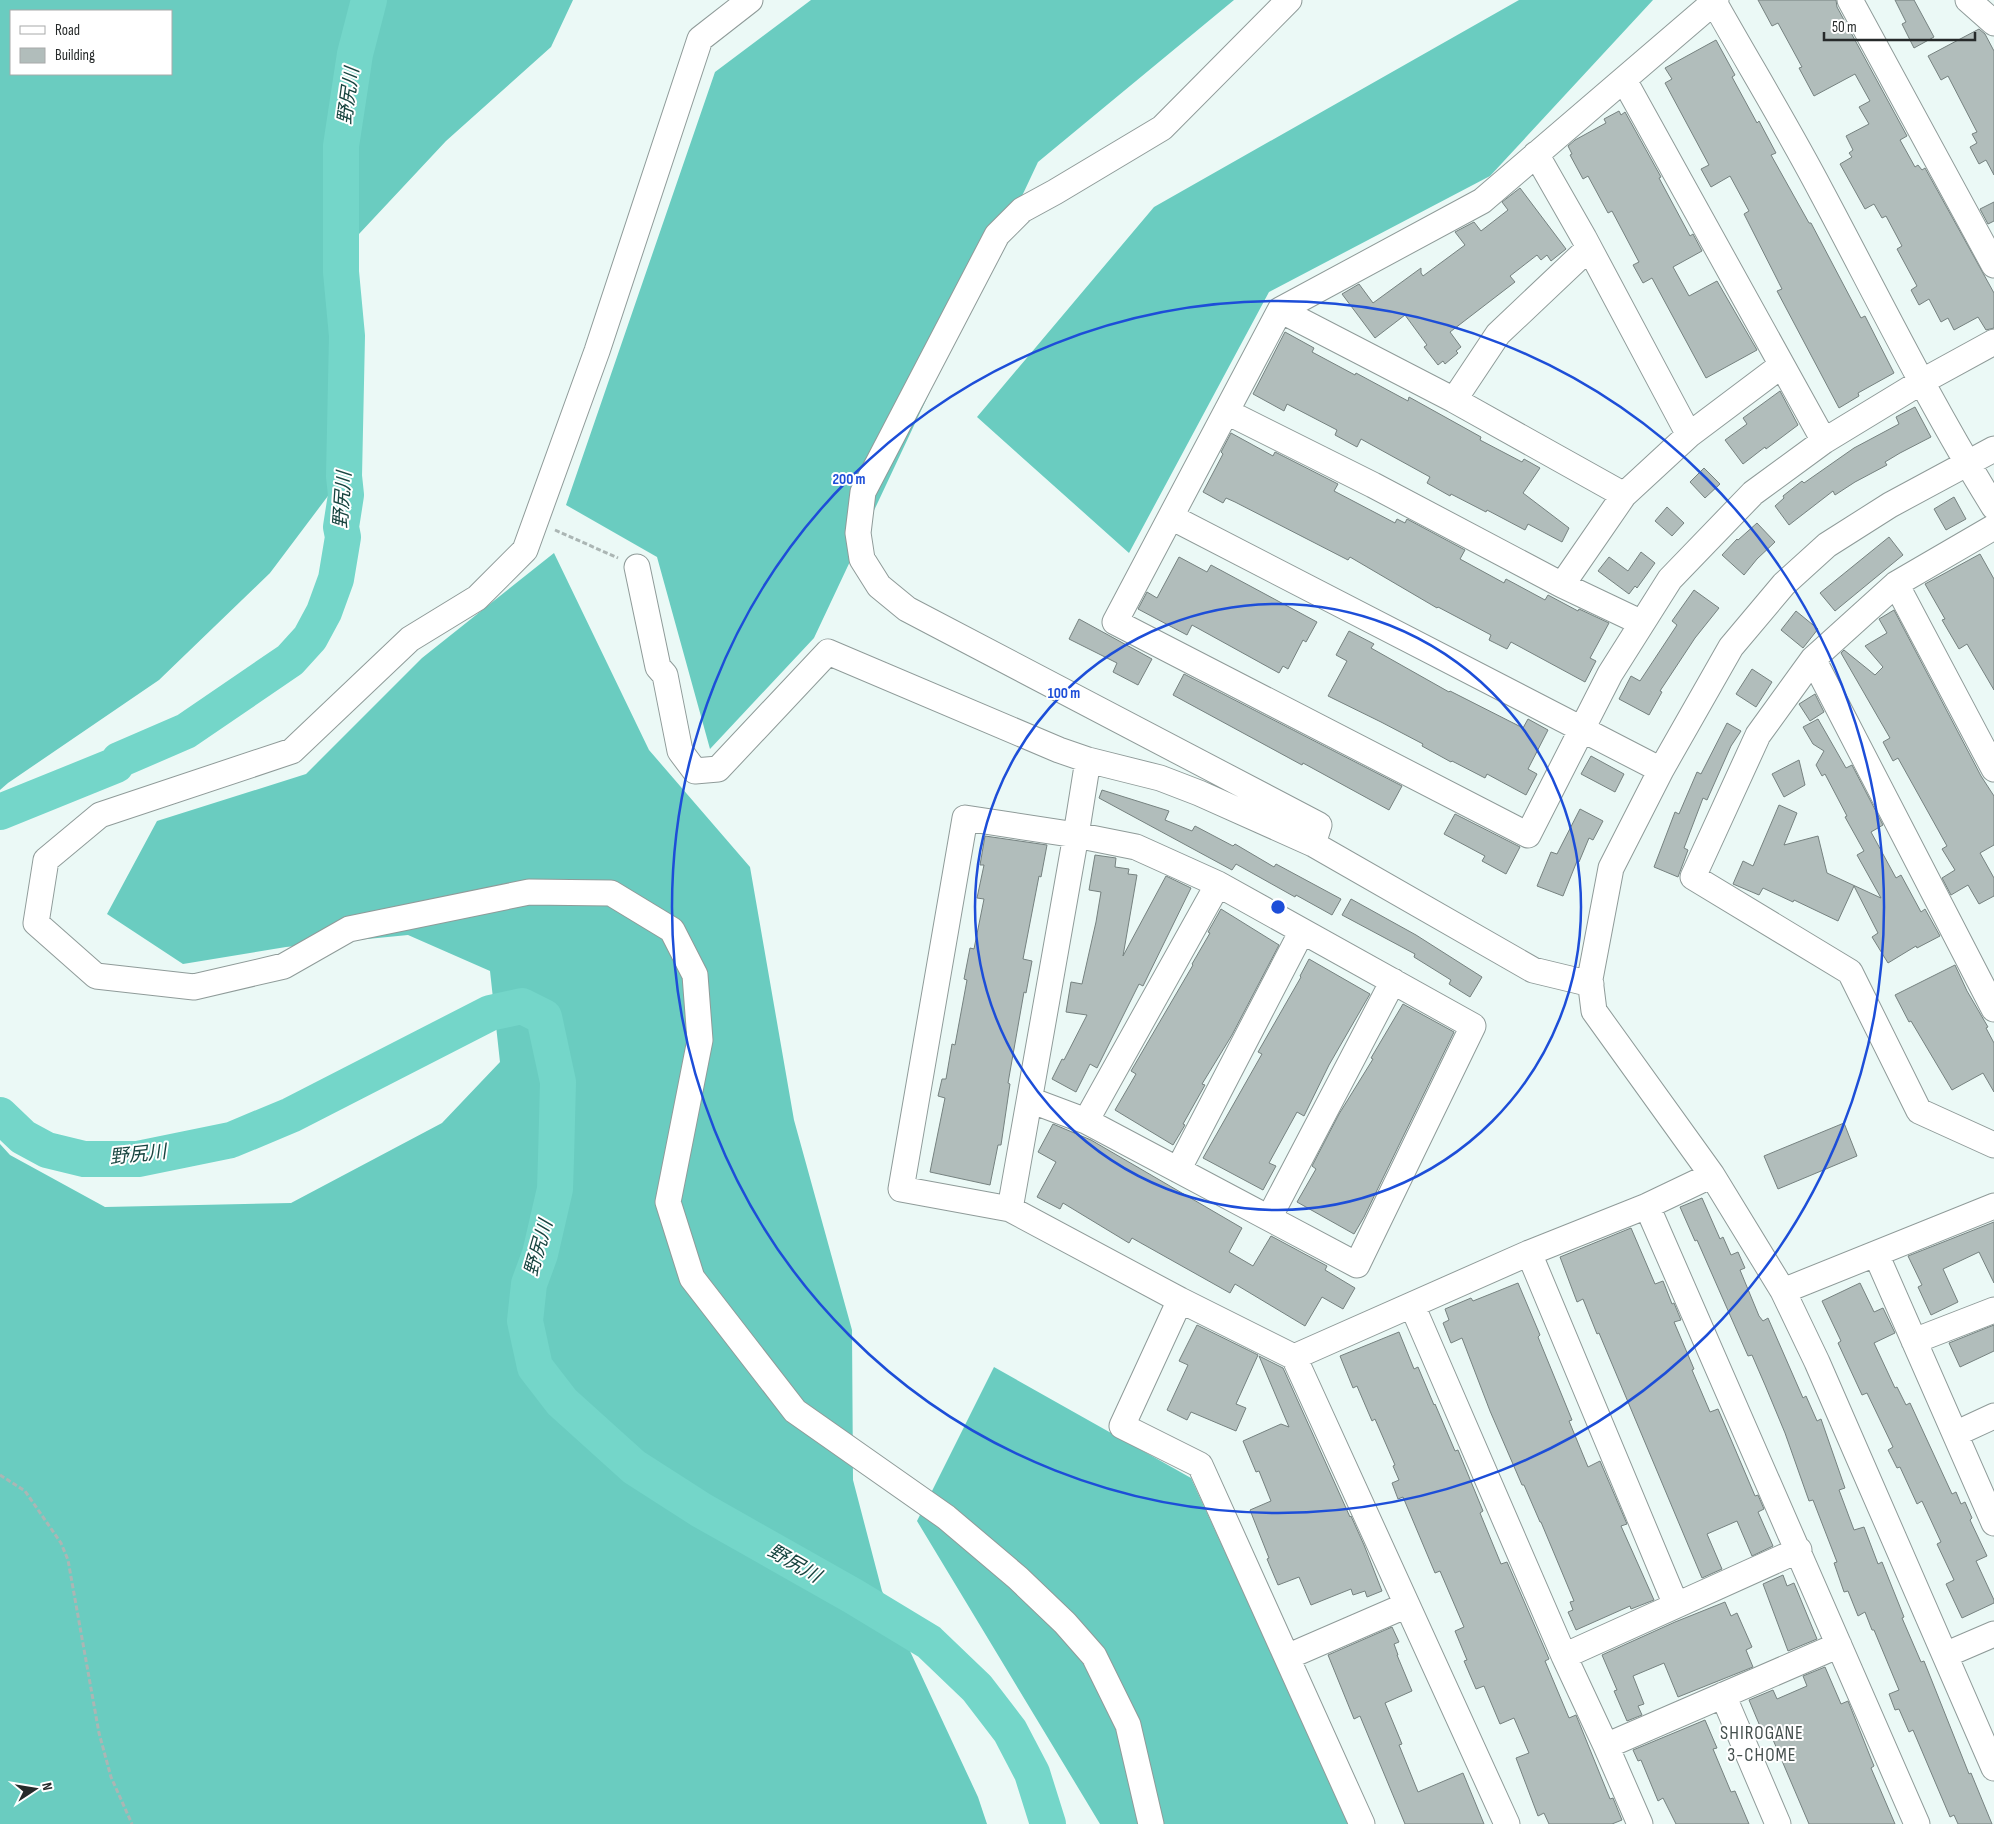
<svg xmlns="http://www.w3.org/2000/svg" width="1994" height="1824" font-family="'Sofia Sans Condensed','Noto Sans JP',sans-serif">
<rect width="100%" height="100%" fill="#ebf9f6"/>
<path fill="#6accc0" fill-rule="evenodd" d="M0 0H573L551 47 446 141 359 234 335 310 346 472 270 573 159 680 8 783 0 790ZM11 11H171V74H11Z
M811 0H1234L1038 162 814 638 710 749 657 557 566 505 715 72Z
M1519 0H1653L1490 176 1269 292 1129 553 977 417 1154 207Z
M554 553 649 750 750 867 794 1120 852 1330 853 1480 882 1591 978 1797 987 1824H0V1144L10 1155 105 1207 291 1203 442 1123 500 1062 490 971 408 935 286 947 183 964 107 914 157 821 306 774 422 658Z
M994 1367 1191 1478 1350 1824H1100L917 1521Z"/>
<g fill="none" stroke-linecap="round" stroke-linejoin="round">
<path stroke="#74d6c9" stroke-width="36" d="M0 812 116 765 119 760 186 731 290 660 310 638 324 612 336 579 343 537 341 527 346 495 344 476 347 336 341 272V146L355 54 369 0
M0 1115 23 1137 47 1150 84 1159H138L231 1140 291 1115 490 1013 522 1006 544 1017 558 1082 556 1158 555 1189 540 1254 529 1284 525 1321 535 1367 562 1402 634 1467 701 1510 853 1596 929 1642 977 1688 1010 1731 1032 1773 1048 1824"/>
</g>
<path fill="#b1bdbb" stroke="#768280" d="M1758 0H1836L1837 7 1907 136 1900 140 1915 167 1918 165 1922 170 1925 168 1994 293V328L1986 330 1978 317 1954 330 1948 318 1941 322 1929 299 1919 305 1911 290 1917 286 1897 249 1902 246 1886 216 1882 218 1874 204 1865 209 1840 164 1852 157 1849 153 1853 150 1846 136 1869 124 1859 107 1870 101 1855 74 1814 96 1799 68 1802 67 1778 23 1772 26Z
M1895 0H1914L1934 37 1914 48 1902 24 1906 22Z
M1979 29 1985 34 1994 51V175L1986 160 1979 164 1970 147 1977 143 1972 134 1977 132 1948 76 1941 80 1928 56Z
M1716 40 1735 75 1732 77 1757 123 1759 121 1776 153 1771 155 1809 223H1811L1861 318 1865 316 1894 373 1858 393 1859 396 1839 408 1777 291 1782 289 1744 214 1749 211 1730 176 1711 187 1701 169 1709 165 1665 83 1672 79 1665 68Z
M1619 111 1621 115 1625 112 1661 177 1659 178 1690 236 1693 234 1702 251 1673 267 1689 296 1717 281 1757 350 1706 378 1652 278 1643 283 1633 265 1639 262 1612 211 1608 213 1588 176 1583 179 1570 155 1572 154 1568 146 1575 140 1606 123 1604 119Z
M1520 188 1566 249 1551 261 1547 255 1541 260 1537 255 1510 276 1515 282 1450 332 1461 347 1456 351 1458 353 1445 364 1443 361 1438 365 1424 347 1427 345 1405 315 1375 338 1342 294 1359 284 1373 303 1421 268V273L1423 276 1465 245 1455 232 1474 222 1481 231 1508 210 1502 202Z
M1994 202V221L1988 224 1980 209Z
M1285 332 1314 348 1312 352 1355 375 1356 373 1408 401 1409 397 1481 437 1480 440 1522 462 1524 459 1540 468 1523 493 1569 528 1562 542 1528 524 1525 530 1487 510 1486 512 1451 494 1450 496 1427 483 1430 477 1361 439 1357 447 1335 435 1337 430 1287 404 1284 411 1253 394Z
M1780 391 1798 425 1766 449 1765 447 1743 464 1725 440 1747 424 1743 418Z
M1915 407 1931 437 1900 453 1885 462 1887 465 1855 482 1835 495 1833 491 1789 525 1775 506 1784 498 1783 496 1802 481 1804 483 1854 448 1899 424 1896 417Z
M1231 433 1273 456 1275 452 1338 484 1334 491 1395 523 1397 519 1405 523 1407 519 1465 550 1460 559 1504 583 1506 579 1545 600 1548 595 1578 611 1579 609 1609 623 1590 658 1596 661 1585 682 1511 642 1507 649 1489 640 1491 635 1438 607 1437 608 1350 557 1348 560 1235 502 1226 498 1223 503 1203 492 1223 454 1221 452Z
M1704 468 1720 484 1705 498 1690 482Z
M1954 497 1966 519 1946 530 1934 509Z
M1667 507 1684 523 1672 536 1655 521Z
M1757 523 1775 542 1757 559 1744 575 1722 555 1737 539 1738 540Z
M1889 537 1903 555 1835 611 1820 593Z
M1641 552 1655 563 1637 588 1635 586 1629 594 1598 571 1609 557 1628 571Z
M1980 554 1994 579V690L1967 644 1959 649 1942 620 1945 619 1925 584Z
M1179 557 1207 572 1211 565 1317 622 1306 642 1303 640 1288 669 1283 666 1279 673 1192 625 1187 635 1138 609 1147 592 1157 598Z
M1694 590 1719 608 1695 638 1660 691 1662 692 1649 715 1619 699 1631 676 1640 681 1677 625 1672 621Z
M1894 610 1981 776 1994 796V845L1980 853 1994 878V896L1979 904 1968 885 1951 895 1942 878 1955 870 1942 849 1947 846 1898 758 1893 761 1883 742 1890 738 1841 653 1844 650 1875 675 1883 667 1865 646 1887 633 1879 619Z
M1796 611 1818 629 1803 648 1781 630Z
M1079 619 1152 659 1138 685 1113 672 1117 663 1069 639Z
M1349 631 1374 644 1371 648 1449 692 1450 691 1523 728 1528 719 1548 730 1528 769 1537 774 1526 795 1487 774 1485 778 1452 761 1451 762 1422 746 1423 744 1381 722 1328 696 1347 661 1336 655Z
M1752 669 1772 682 1756 707 1736 694Z
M1184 674 1402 786 1389 810 1303 763 1302 765 1173 695Z
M1815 694 1824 712 1810 721 1799 704Z
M1818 719 1846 768 1852 765 1883 825 1871 832 1896 878 1901 875 1921 912 1925 909 1940 936 1917 948 1916 946 1888 963 1872 937 1878 933 1854 886 1838 921 1794 900 1793 902 1763 888 1759 895 1733 884 1743 861 1753 866 1779 805 1797 813 1784 845 1818 836 1827 873 1881 898 1857 855 1864 851 1845 817 1847 816 1825 774 1822 776 1816 765 1824 751 1813 744 1803 727Z
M1727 723 1741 731 1731 746 1707 800 1703 798 1684 848 1688 850 1678 877 1654 867 1675 812 1679 814 1697 772 1701 774Z
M1591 756 1624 774 1615 792 1581 774Z
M1799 760 1805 785 1784 797 1772 774Z
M1102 790 1169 811 1165 820 1192 831 1195 826 1233 846 1235 844 1274 867 1276 864 1341 899 1332 915 1296 895 1295 897 1236 864 1232 870 1099 798Z
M1580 809 1603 821 1593 840 1589 838 1579 862 1577 861 1563 896 1537 886 1551 852 1557 854Z
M1455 814 1520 847 1506 874 1482 861 1485 856 1444 834Z
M985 836 1047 845 1041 877 1039 876 1023 959 1032 961 1026 993 1024 992 1008 1083 1010 1084 1001 1145H998L990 1185 930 1172 945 1098 938 1096 942 1079H946L952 1044 955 1045 967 980 964 979 970 948 974 949 984 899 977 898 984 865H980Z
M1095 855 1116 858 1115 867 1129 869 1128 874 1137 875 1123 956 1166 876 1191 888 1143 986 1139 984 1097 1068 1090 1064 1076 1092 1052 1079 1062 1059 1064 1060 1087 1015 1066 1012 1071 982 1082 984 1096 922 1101 892 1089 890Z
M1351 899 1416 935 1482 977 1470 997 1449 984 1451 980 1414 957 1415 954 1342 915Z
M1221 909 1279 945 1232 1035 1202 1084 1205 1085 1183 1124 1185 1125 1173 1145 1115 1110 1136 1074 1131 1071 1193 965 1192 964 1210 933 1208 932Z
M1309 959 1370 994 1329 1065 1304 1116 1297 1112 1269 1163 1276 1166 1263 1190 1203 1158 1262 1054 1258 1052 1301 977 1300 976Z
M1955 965 1967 991 1988 1027 1986 1028 1994 1043V1092L1983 1073 1952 1090 1911 1021 1909 1022 1895 995Z
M1403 1004 1454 1032 1364 1217 1354 1234 1297 1202 1316 1169 1312 1166 1339 1114 1373 1059 1371 1058Z
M1844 1123 1857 1156 1778 1189 1764 1156Z
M1053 1124 1091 1140 1242 1228 1229 1252 1253 1266 1271 1236 1327 1266 1325 1270 1355 1288 1343 1309 1322 1297 1305 1326 1235 1284 1230 1293 1132 1238 1129 1243 1063 1203 1060 1209 1037 1197 1056 1162 1038 1152Z
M1702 1198 1720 1239 1723 1237 1731 1255 1738 1252 1745 1268 1740 1270 1759 1316 1763 1321 1768 1318 1803 1398 1806 1396 1817 1421 1821 1419 1845 1488 1839 1490 1854 1530 1864 1527 1878 1564 1882 1562 1904 1617 1902 1618 1921 1662 1924 1661 1969 1774 1971 1773 1992 1824H1958L1954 1815 1950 1817 1913 1730 1909 1732 1899 1709 1895 1710 1889 1694 1899 1690 1874 1630H1872L1865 1612 1858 1616 1848 1591 1844 1592 1834 1563 1837 1562 1813 1500 1809 1501 1785 1433 1765 1385 1752 1355 1748 1356 1697 1240 1695 1241 1680 1207Z
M1994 1222V1283L1979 1252 1943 1269 1958 1302 1931 1315 1918 1287 1922 1285 1908 1256Z
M1631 1228 1655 1284 1663 1281 1672 1304 1674 1303 1681 1320 1674 1322 1694 1369 1692 1370 1710 1412 1718 1409 1755 1496 1758 1495 1764 1509 1758 1512 1773 1546 1752 1556 1737 1521 1707 1534 1722 1569 1702 1578 1599 1333 1597 1334 1583 1299 1577 1302 1560 1257Z
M1518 1283 1540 1335 1538 1337 1572 1420 1569 1421 1588 1467 1600 1461 1627 1524 1621 1526 1654 1600 1631 1609 1630 1606 1576 1630 1568 1612 1573 1610 1570 1602 1574 1601 1541 1522H1540L1524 1485H1522L1490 1411 1462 1338 1451 1343 1443 1323 1449 1320 1445 1309 1471 1298 1473 1301Z
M1860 1283 1874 1312 1883 1308 1895 1333 1874 1343 1895 1388 1897 1387 1906 1405 1910 1403 1952 1494 1956 1492 1961 1504 1965 1502 1972 1518 1970 1520 1987 1556 1976 1561 1994 1600V1603L1962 1618 1946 1584 1954 1580 1937 1544 1941 1542 1922 1501 1917 1504 1900 1467 1897 1468 1888 1450 1893 1447 1867 1393 1862 1395 1838 1343 1841 1341 1822 1301Z
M1197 1325 1258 1355 1236 1404 1246 1408 1236 1431 1191 1412 1187 1420 1167 1410 1188 1365 1179 1361Z
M1994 1325V1351L1960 1367 1949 1343Z
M1399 1332 1414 1369 1418 1367 1434 1405 1435 1404 1455 1451 1458 1450 1483 1511 1480 1513 1501 1564 1507 1562 1549 1659 1545 1661 1569 1718 1576 1715 1610 1799 1613 1798 1622 1820 1612 1824H1549L1544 1813 1538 1816 1516 1758 1529 1753 1514 1718 1500 1724 1484 1686 1476 1689 1464 1661 1467 1660 1455 1631 1464 1627 1440 1571 1435 1573 1403 1497 1398 1499 1392 1483 1399 1480 1393 1466 1395 1465 1375 1419 1372 1421 1357 1386 1353 1388 1340 1356Z
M1259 1356 1283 1368 1350 1517 1351 1516 1364 1545 1382 1591 1367 1597 1365 1591 1353 1595 1351 1589 1311 1605 1299 1577 1278 1585 1267 1559 1269 1558 1250 1510 1271 1501 1259 1471 1256 1472 1243 1441 1281 1424 1289 1427Z
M1783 1575 1787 1586 1794 1583 1817 1639 1788 1651 1763 1584Z
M1725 1602 1731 1616 1737 1613 1752 1647 1746 1650 1753 1667 1678 1697 1664 1663 1633 1676 1644 1704 1638 1706 1642 1715 1627 1721 1614 1691 1617 1690 1602 1655 1675 1622Z
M1392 1627 1399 1642 1394 1644 1398 1655H1397L1412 1691 1385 1703 1402 1744 1399 1745 1418 1792 1463 1773 1484 1824H1405L1360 1716 1354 1719 1328 1655Z
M1825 1667 1841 1704 1848 1701 1874 1766 1871 1768 1895 1824H1809L1768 1728 1762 1731 1749 1700 1773 1690 1777 1699 1807 1686 1803 1676Z
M1705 1720 1717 1748 1713 1749 1731 1792 1735 1791 1749 1824H1676L1663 1798 1658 1801 1641 1760 1638 1761 1633 1750Z"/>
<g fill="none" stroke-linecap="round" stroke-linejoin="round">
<g stroke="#8f9b99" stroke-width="27">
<path id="minor" d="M750 0 700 39 597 351 525 550 477 598 410 639 292 751 100 815 46 860 36 923 96 976 194 987 284 966 349 929 529 892 611 893 672 930 695 975 700 1040 668 1202 692 1278 795 1411 946 1517 1018 1578 1065 1623 1094 1656 1128 1725 1151 1824
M1289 0 1162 128 1055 192 1022 210 997 235 863 492 858 533 862 559 879 586 907 609 1319 825 1313 844
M1716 0 1714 2C1750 66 1788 128 1822 193 1878 298 1931 406 1994 507
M1850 0 1994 265
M1968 0 1994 23
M1714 2 1482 201 1280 310 1115 622 1528 835 1610 674 1670 579 1753 493 1824 441 1921 382 1994 342
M1624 80 1824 441
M1536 154 1584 238 1689 435
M1280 310 1454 400 1624 495
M1454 400 1498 334 1589 248
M1227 412 1373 485 1562 585
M1994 449 1890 505 1827 545 1784 584 1731 647 1661 770 1611 868 1590 979 1594 1011 1712 1175 1783 1291 1817 1362 1994 1768
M1171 517 1661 770
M1994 527 1896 584 1813 659 1758 735 1693 877 1850 972 1919 1111 1994 1145
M637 567 658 667 665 675 680 751 695 771 718 769 828 652 1059 750 1088 760 1160 778 1199 793 1313 844 1533 970 1591 984
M1896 584 1994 769
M1642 623 1562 585 1624 495 1689 435 1782 365
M1813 659 1994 1009
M1088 760 1076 835 1010 1209 1180 1300 1294 1357 1529 1253 1647 1206 1712 1175
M1086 1121 1218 884
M1178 1170 1302 931
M1647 1206 1917 1824
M1010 1209 901 1189 965 818 1076 835 1136 847 1218 884 1473 1026 1357 1265 1086 1121 1030 1100
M1269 1218 1393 981
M1529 1253 1676 1605
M1876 1254 1994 1523
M1783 1291 1994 1206
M1180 1300 1122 1426 1200 1465 1362 1824
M1412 1305 1564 1656 1606 1746 1640 1824
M1914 1341 1994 1310
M1294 1357 1507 1824
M1955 1434 1994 1416
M1945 1655 1994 1634
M1564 1656 1799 1550
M1287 1657 1407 1605
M1723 1695 1778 1824
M1606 1746 1839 1645"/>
</g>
<path stroke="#abb6b4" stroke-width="3" stroke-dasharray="5 2.5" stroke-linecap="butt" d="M555 530 618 558
M0 1475 25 1491 61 1543 68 1560 99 1733 111 1777 132 1824"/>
<use href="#minor" stroke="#fff" stroke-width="25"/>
</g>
<g fill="none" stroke="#1d4ed8" stroke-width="2.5">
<circle cx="1278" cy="907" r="303"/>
<circle cx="1278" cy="907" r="606"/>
</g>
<g text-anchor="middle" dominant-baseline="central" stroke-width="4" stroke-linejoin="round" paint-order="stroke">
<g font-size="19" font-style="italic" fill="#184540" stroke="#fff">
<text transform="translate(349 96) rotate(-82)">野尻川</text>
<text transform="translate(343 500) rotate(-86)">野尻川</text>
<text transform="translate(138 1155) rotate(-6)">野尻川</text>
<text transform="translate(539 1248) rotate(-74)">野尻川</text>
<text transform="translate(794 1564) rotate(30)">野尻川</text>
</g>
<g font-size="19" letter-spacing="1" fill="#45504e" stroke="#fff">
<text x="1762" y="1733">SHIROGANE<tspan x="1762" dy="22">3-CHOME</tspan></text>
</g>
</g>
<circle cx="1278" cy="907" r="8" fill="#1d4ed8" stroke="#fff" stroke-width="2.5"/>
<g font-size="15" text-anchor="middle" font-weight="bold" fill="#1d4ed8" stroke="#fff" stroke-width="4" stroke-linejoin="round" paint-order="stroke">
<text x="849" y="484">200 m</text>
<text x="1064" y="698">100 m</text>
</g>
<rect x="10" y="10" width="162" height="65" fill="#ffffff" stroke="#a8aaaa"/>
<rect x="20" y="26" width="25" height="8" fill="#ffffff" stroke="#a8aaaa"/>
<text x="55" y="35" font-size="15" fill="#262a2a">Road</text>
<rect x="20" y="48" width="25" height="15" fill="#b1bdbb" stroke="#a8aaaa"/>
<text x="55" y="60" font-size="15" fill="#262a2a">Building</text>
<g transform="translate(35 1789) rotate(78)" stroke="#ffffff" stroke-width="4" paint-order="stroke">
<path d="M0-4L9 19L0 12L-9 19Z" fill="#262a2a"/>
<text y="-8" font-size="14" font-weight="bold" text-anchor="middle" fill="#262a2a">N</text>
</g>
<path d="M1824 32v8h151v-8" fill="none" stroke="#262a2a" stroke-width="2.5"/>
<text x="1832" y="32" font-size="15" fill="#262a2a" stroke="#ffffff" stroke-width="4" paint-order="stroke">50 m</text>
</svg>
